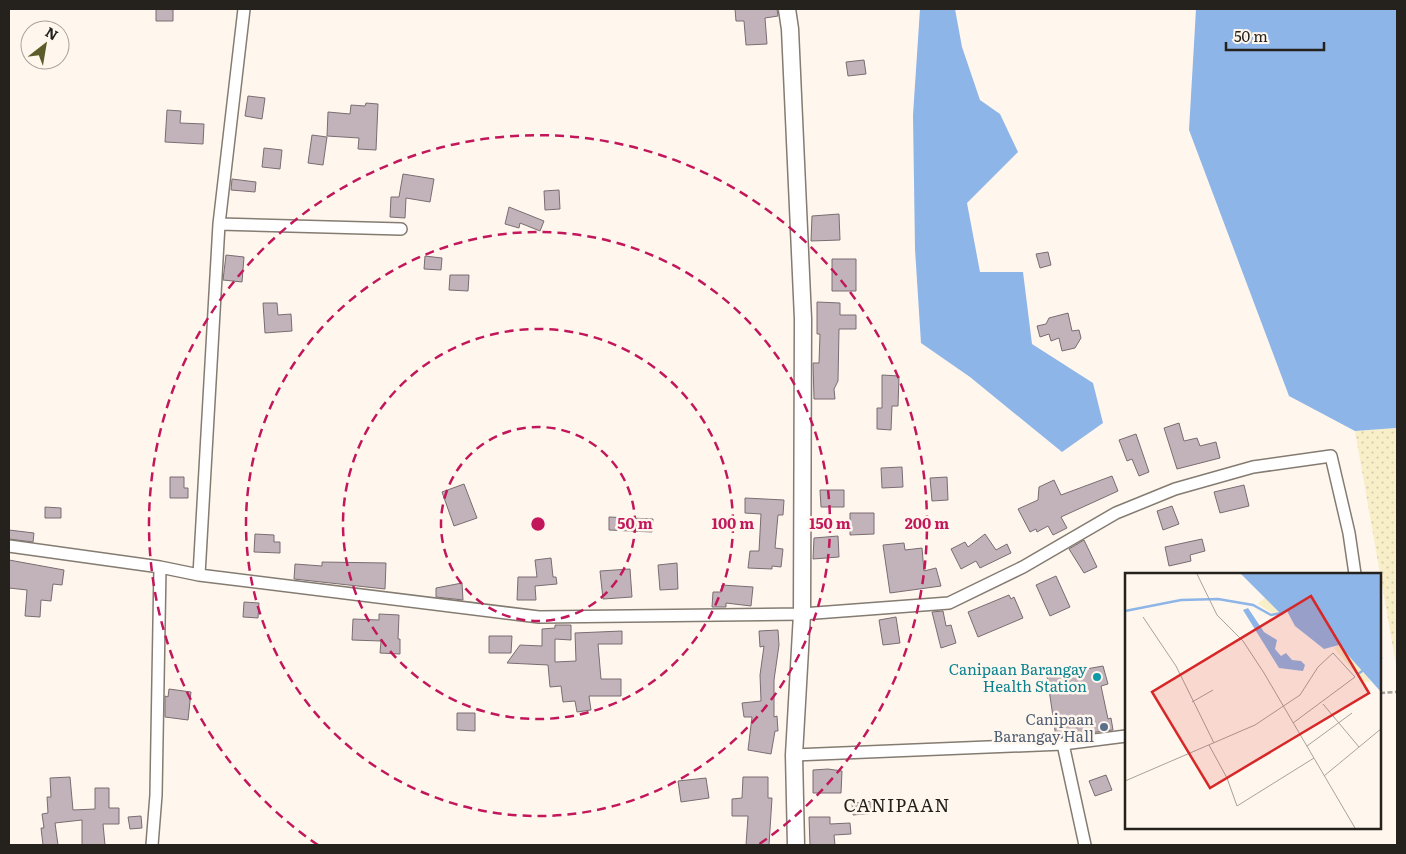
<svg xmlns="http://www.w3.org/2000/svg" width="1406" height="854" font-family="Literata,serif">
<defs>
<pattern id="sand-dots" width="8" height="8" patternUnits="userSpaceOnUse" patternTransform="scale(1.25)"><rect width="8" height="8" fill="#f8efc9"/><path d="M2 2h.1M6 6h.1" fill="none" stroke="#d4cdac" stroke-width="1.8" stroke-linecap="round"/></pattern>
</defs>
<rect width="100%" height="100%" fill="#fff7ee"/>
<path fill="url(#sand-dots)" d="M1396 428 1397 432V671L1355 431Z"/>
<path fill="#8eb5e7" d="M920 9H955L962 47 980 100 1000 114 1018 152 967 203 980 272H1023L1032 344 1093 383 1103 423 1062 452 970 377 921 343 915 249 913 115Z
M1196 9H1397V432L1396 428 1355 431 1289 396 1189 130Z"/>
<path fill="#c1b3b9" stroke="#7a6d72" d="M156 9H173V21H156Z
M735 9H777L778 16 765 18 767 44 746 45 744 21H736Z
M864 60 866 74 848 76 846 62Z
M248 96 265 98 262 119 245 116Z
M366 103 378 104 376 150 358 149 359 138 327 136 328 112 350 114 351 105 365 106Z
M167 110 181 111 180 123 204 124 203 144 165 142Z
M312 135 327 137 323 165 308 163Z
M264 148 282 150 280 169 262 167Z
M403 174 434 179 430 202 406 198 405 218 390 217 391 197H399Z
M232 179 256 182 255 192 231 190Z
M559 190 560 209 545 210 544 191Z
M509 207 544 221 540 231 520 223 519 228 505 224Z
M839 214 840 240 811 241 812 216Z
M1048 252 1051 265 1040 268 1036 254Z
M226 255 244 257 242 282 223 280Z
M425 256 442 258 441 270 424 269Z
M832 259H856V291H832Z
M450 275H469L468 291 449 290Z
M817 302 840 303V315H856V329H839L838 381 834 389 835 399H814L813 363H819L820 334H817Z
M263 303H277L278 315 291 314 292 331 265 333Z
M1068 313 1072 331 1079 330 1081 338 1075 348 1062 351 1059 338 1051 341 1049 334 1040 337 1037 326 1046 324 1049 318Z
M882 375 899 376 898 406H892L891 430 877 429V408H882Z
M1179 423 1184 441 1197 438 1200 446 1216 442 1220 458 1177 469 1164 428Z
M1136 434 1149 472 1139 476 1132 459 1127 461 1119 440Z
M902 467 903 487 882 488 881 468Z
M1112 476 1118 491 1061 517 1067 528 1053 535 1048 526 1037 532 1036 529 1030 532 1018 509 1038 500 1039 487 1054 480 1061 495Z
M170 477H184V488H188V498H170Z
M947 477 948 500 932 501 930 478Z
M464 484 477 518 454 526 442 492Z
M1244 485 1249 506 1220 513 1214 492Z
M820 490H844V507H821Z
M745 498 784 500 783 515H778L775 548 783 549 781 567 772 566V569L748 568 750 551H759L761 514 745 513Z
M1172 506 1179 524 1163 530 1157 511Z
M45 507 61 508V518H45Z
M850 513H874V534L850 535Z
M609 517 653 519 652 532 609 530Z
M9 530 34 533 33 542 9 539Z
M255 534 274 535V542H280V553L254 552Z
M985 534 996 550 1007 544 1011 553 980 568 976 561 961 569 951 549 965 542 968 547Z
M838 536 839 557 813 559 814 538Z
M1202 539 1205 551 1190 555 1191 561 1169 566 1165 547Z
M1084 540 1097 567 1084 573 1069 549Z
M904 543 905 550 922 548 924 571 936 568 941 586 890 593 883 545Z
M551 558 553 577H556L557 584 535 586 536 600H517L518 577H537L535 560Z
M9 560 64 570 62 585 53 584 51 601 41 600 40 617 25 616 27 590 9 588Z
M322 562 386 563 385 589 294 579 295 564 322 566Z
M677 563 678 589 660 590 658 565Z
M630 569 632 597 603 599 600 571Z
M1056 576 1070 607 1050 616 1036 585Z
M462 583 463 600 436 597V588Z
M722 585 753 587 751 606 726 603V607H712L713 592H721Z
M1009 595 1011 599 1014 597 1023 618 978 637 968 612Z
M244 602 259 603 258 618 243 617Z
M943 611 946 626 951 625 956 643 941 648 932 612Z
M379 614 399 615 398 639H400V654L380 653 381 641 352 640 353 619 379 620Z
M896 617 900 643 883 645 879 620Z
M555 625H571V640L555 639V662L576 661 575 633 622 631V644H598L601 679H621V696H589L591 710 577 712 575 701 563 702 561 686 550 687 548 665 507 663 520 645 542 646V629L555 628Z
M778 630 779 645 774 680V717L777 716 778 731H775L771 754 748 750 752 717H744L742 703 761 701 760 675 764 646 760 647 759 631Z
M489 636H512L511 653H489Z
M1103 666 1108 684 1101 686 1108 719 1111 718 1113 730 1056 737 1047 676Z
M169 689 191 692 188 720 165 717V696L168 697Z
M457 713H475V731L457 730Z
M828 769 842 771 841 793H813V770Z
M1106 775 1112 790 1095 796 1089 781Z
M70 777 73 810 95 809V788H109V808H119V824H103L105 845H82V820L55 823 58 845H43L41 828H44L42 814 48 813 47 797H51L50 778Z
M743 777H768V798H772L769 845H746L748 816H732V799L742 798Z
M706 778 709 798 681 802 678 781Z
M874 801 875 813 853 815 852 803Z
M141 816 142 828 130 829 128 817Z
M809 817H830V824L850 823 851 834 834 835 835 845H810Z"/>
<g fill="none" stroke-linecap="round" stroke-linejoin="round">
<g stroke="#847b71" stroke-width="14">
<path id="minor" d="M219 224 401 229
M9 546 160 567 199 575 539 617 802 614 949 603 1023 567 1116 513 1175 489 1253 467 1331 456 1349 533 1355 574
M199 575 219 224 244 9
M1063 744 1085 845
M794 755 1063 744 1126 736
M152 845 156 795 160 567"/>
</g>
<g stroke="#847b71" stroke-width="19">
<path id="primary" d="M787 9 790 29 803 319 802 614 794 755 796 845"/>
</g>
<path stroke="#a6a099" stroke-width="2.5" stroke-dasharray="5 2.5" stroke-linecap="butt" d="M1380 693 1397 692"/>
<use href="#minor" stroke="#fff" stroke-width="11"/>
<use href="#primary" stroke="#fff" stroke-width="16"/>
</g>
<g fill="none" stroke="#c2185b" stroke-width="2.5" stroke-dasharray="9 6">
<circle cx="538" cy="524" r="97"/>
<circle cx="538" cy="524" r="195"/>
<circle cx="538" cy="524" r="292"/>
<path d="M318 845A389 389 0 1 1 758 845"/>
</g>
<circle fill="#0f9aa8" stroke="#fff7ee" stroke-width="2" cx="1097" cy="677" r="5"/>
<circle fill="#5c6f8a" stroke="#fff7ee" stroke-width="2" cx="1104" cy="727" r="5"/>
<g text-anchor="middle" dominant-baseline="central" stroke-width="5" stroke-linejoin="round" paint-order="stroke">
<g font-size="15" fill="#0d838f" stroke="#fff7ee" text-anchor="end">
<text x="1087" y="668">Canipaan Barangay<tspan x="1087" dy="17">Health Station</tspan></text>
</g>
<g font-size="15" fill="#4e5e75" stroke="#fff7ee" text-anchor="end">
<text x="1094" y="718">Canipaan<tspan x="1094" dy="17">Barangay Hall</tspan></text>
</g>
<g font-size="18" letter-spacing="1" fill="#25221e" stroke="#fff7ee">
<text x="897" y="804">CANIPAAN</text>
</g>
</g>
<g transform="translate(1125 573)">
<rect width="256" height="256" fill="#fff7ee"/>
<path d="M140 25 154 39 147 40 136 33 133 30ZM214 72 231 90 246 109H239L226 95 209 75Z" fill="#f8efc9"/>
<path d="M116 1H256V119L214 72 199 76 170 53 162 38 157 42ZM123 35 139 59 152 67 150 76 156 83 161 80 167 87 176 88 180 92 178 98 154 95 118 37Z" fill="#8eb5e7"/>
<path fill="none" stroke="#8eb5e7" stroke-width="2.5" d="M0 38 56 27 93 26 128 32 146 42 156 40M233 101 257 84"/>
<path fill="none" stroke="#a8a29b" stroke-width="1" d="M72 1 92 42 118 68 139 100 230 255M18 44 51 93 89 170M67 129 88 117M198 131 234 174M84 172 102 205 112 233 189 185M182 173 227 140M199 203 257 155M0 208 130 152 175 122 193 94 208 80 230 104 168 150"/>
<path fill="#d62828" fill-opacity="0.15" stroke="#d62828" stroke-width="2.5" d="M186 23 244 120 85 215 27 119Z"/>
<rect width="256" height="256" fill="none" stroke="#25221e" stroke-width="2.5"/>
</g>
<circle cx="538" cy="524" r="8" fill="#c2185b" stroke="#fff7ee" stroke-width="2.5"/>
<g font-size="15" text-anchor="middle" font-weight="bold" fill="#c2185b" stroke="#fff7ee" stroke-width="5" stroke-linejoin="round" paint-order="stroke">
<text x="635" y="529">50 m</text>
<text x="733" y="529">100 m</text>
<text x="830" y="529">150 m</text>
<text x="927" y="529">200 m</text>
</g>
<rect width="1406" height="854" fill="none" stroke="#25221e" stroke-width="20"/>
<g transform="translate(45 45) rotate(31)"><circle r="24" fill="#fff7ee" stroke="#a8a29b"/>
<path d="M0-4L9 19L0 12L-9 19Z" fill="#5b5c29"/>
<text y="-8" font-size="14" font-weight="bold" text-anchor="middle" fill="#25221e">N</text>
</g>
<path d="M1226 42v8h98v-8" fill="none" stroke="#25221e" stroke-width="2.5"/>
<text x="1234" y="42" font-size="15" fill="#25221e" stroke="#fff7ee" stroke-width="4" paint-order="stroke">50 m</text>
</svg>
